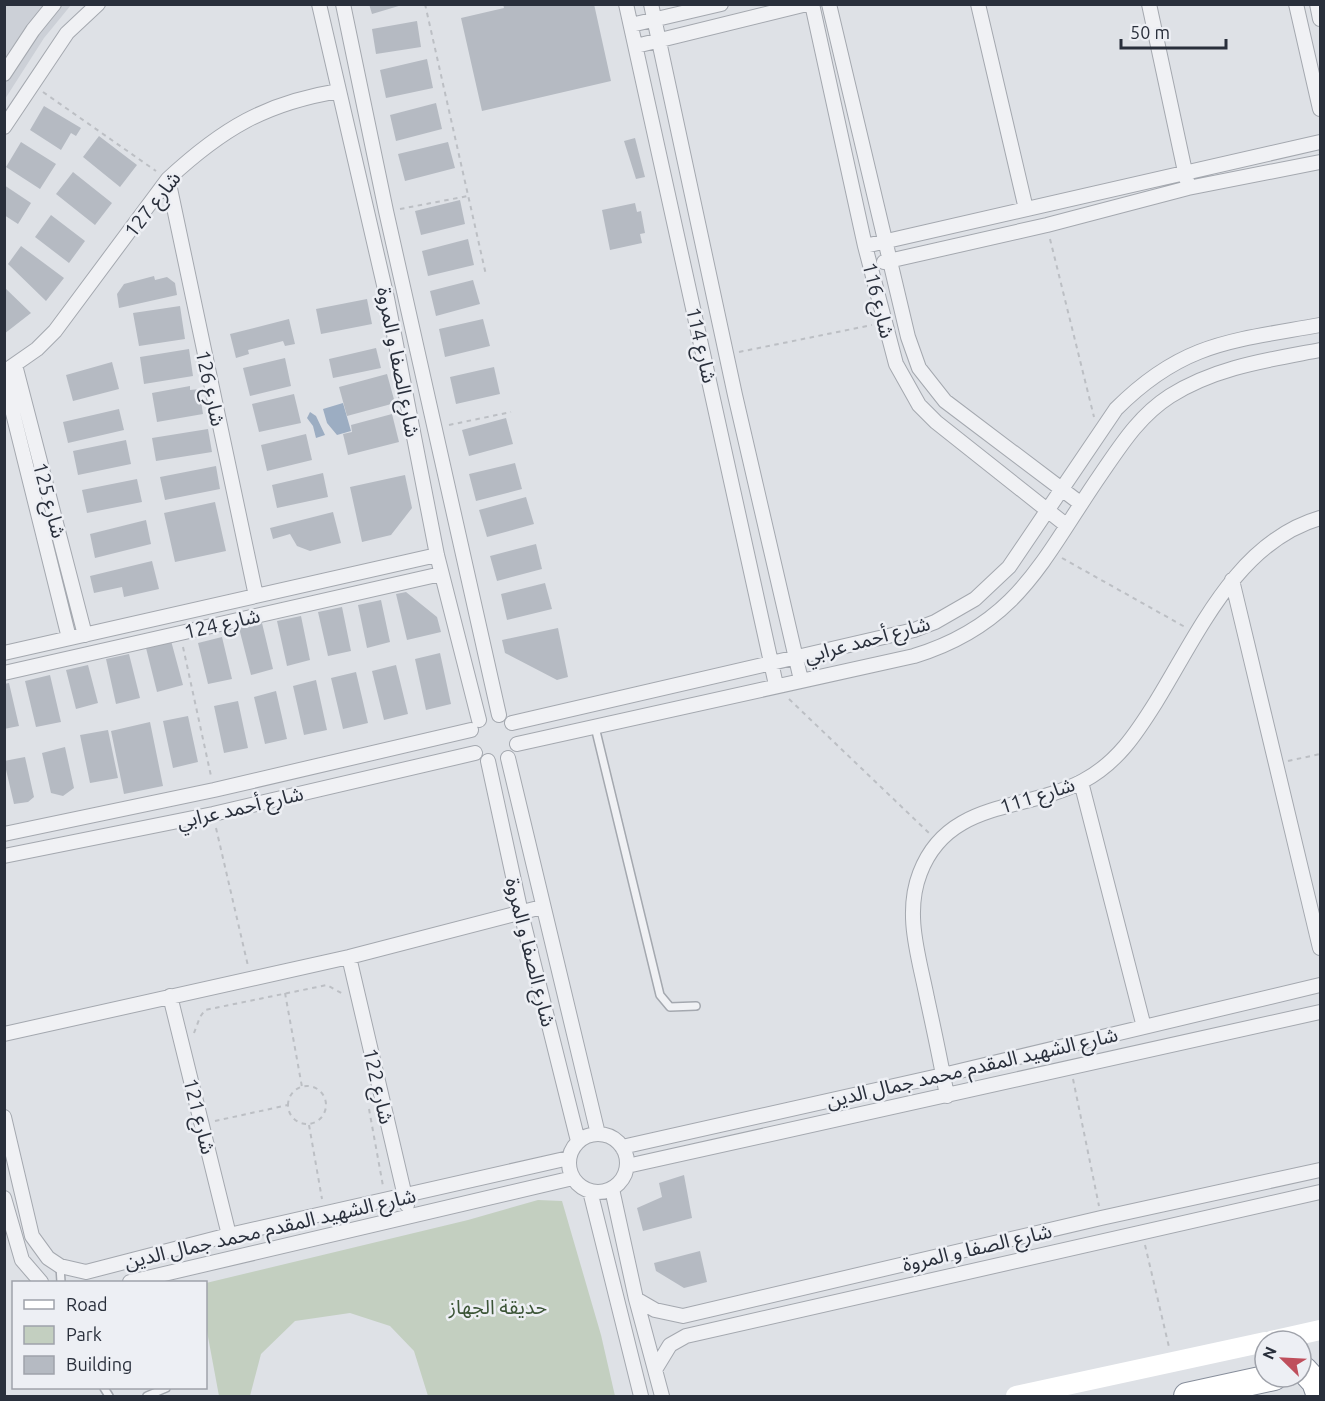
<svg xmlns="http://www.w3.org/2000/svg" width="1325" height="1401" font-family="Ubuntu,'Noto Sans Arabic',sans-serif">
<rect width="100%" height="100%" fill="#dee1e6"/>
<path fill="#ccd0d7" d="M5 5H71L44 38 5 99Z"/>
<path fill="#c3cfc0" d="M538 1200 562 1201 601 1335 615 1396H428L414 1351 390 1326 350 1313 295 1321 261 1354 250 1396H219L206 1326V1283L468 1220Z"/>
<path fill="#9cadc2" d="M343 403 351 431 337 435 327 423 323 409Z
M310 412 316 416 325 435 316 438 313 426 307 418Z"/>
<path fill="#b5bac2" d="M369 4H401L402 5 372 14Z
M503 4H594L611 81 482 111 461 18 504 8Z
M417 21 421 47 376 54 372 29Z
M427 59 433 88 386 98 380 70Z
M436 103 442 129 396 141 390 115Z
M44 106 81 128 76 136 71 133 61 150 30 130Z
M99 136 137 165 120 187 83 157Z
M635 138 645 177 636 179 624 141Z
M21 142 56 164 40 189 6 167Z
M448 142 455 168 405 181 398 154Z
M73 172 112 203 95 225 56 194Z
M4 185 31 203 18 224 4 215Z
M460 200 465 224 421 235 415 211Z
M635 203 637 212 641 211 645 233 640 234 642 243 610 250 602 210Z
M51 215 85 241 69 263 35 237Z
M468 239 474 265 428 276 422 251Z
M21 246 64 278 46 301 8 264Z
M154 276 155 280 167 277 175 283 177 295 119 308 117 294 124 284Z
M473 280 480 304 436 316 430 291Z
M4 287 31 313 4 334Z
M367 299 372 324 321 334 316 309Z
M180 306 185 339 139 346 133 313Z
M289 319 295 344 285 346 283 341 248 350 249 354 236 358 230 334Z
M483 319 490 346 445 357 439 329Z
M376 348 381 368 333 378 329 359Z
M189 349 193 376 144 384 140 357Z
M285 358 291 386 250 396 243 368Z
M112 362 119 389 73 401 66 375Z
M494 367 500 394 456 404 450 377Z
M387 374 395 403 347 416 339 387Z
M190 386V390L199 389 203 414 157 422 152 393Z
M294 394 301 423 259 432 252 404Z
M119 409 124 430 68 443 63 422Z
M392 414 399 442 348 455 343 434 352 432 351 425Z
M506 418 513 444 469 456 462 430Z
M208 429 212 452 156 461 152 438Z
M306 434 312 460 267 471 261 445Z
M126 440 131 464 78 475 73 451Z
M515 463 522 489 476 501 469 474Z
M216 466 220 489 165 500 160 477Z
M323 473 328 497 277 508 272 485Z
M405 475 412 508 391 535 362 542 350 487Z
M137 479 142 502 87 513 82 490Z
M526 497 534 524 487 537 479 510Z
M215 502 226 551 175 562 164 513Z
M333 512 341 543 310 551 297 546 290 534 273 539 270 528Z
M146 520 151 544 95 558 90 534Z
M536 544 542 569 497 581 490 556Z
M152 561 159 589 124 597 122 587 94 593 90 576Z
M545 583 552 609 507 620 501 594Z
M406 592 437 617 441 632 407 640 396 594Z
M381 600 390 642 367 648 358 605Z
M342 607 351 651 328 656 318 612Z
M301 616 310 660 287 666 277 621Z
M262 623 273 669 251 675 239 628Z
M558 628 568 677 557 680 505 653 502 640Z
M170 637 183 685 157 692 145 644Z
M222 637 232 679 208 684 198 643Z
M440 653 451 704 426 710 415 659Z
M129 654 140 698 116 704 106 659Z
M88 665 98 703 76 709 66 670Z
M396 665 408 714 384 720 372 671Z
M356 672 368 723 343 729 331 678Z
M50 675 61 722 36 727 25 681Z
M316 680 327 730 304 735 293 686Z
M9 683 19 726 4 729V684Z
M276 691 287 739 265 744 254 697Z
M238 701 248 748 224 753 214 706Z
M188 716 198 762 173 768 163 721Z
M150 722 163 786 124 794 111 731Z
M108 730 118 778 90 783 80 735Z
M65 747 74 788 63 796 51 793 42 753Z
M25 757 34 797 28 802 14 804 4 761Z
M684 1175 692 1218 643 1231 637 1208 662 1197 659 1183Z
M700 1251 707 1282 684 1288 656 1271 654 1263Z"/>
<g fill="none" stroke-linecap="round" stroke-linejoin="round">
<g stroke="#a4a8af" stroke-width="10">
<path id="lane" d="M595 727 660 995 670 1007 696 1006
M60 1266 61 1282
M104 1388 109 1396
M147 1396 166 1388"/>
</g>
<g stroke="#a4a8af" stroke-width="16">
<path id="street" d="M319 4 387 298 437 555 479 720
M343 4 386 211 499 715
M626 4 776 685
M651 4 735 395 801 680
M812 4 865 246 896 364 919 405 936 422 1066 525
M829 4 908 337 919 368 945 401 1080 503
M978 4 1026 209
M1149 4 1187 181
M1296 4 1320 109
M1317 4 1320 19
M631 25 721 4
M636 46 807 4
M4 74 33 30 54 4
M4 127 67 33 98 4
M168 179 256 596
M865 246 1320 142
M884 262 1047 225 1188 188 1320 162
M15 365 85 635
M4 372 37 349 55 331 168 179C222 129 265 103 339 91
M4 377 69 638
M1232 580 1320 948
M4 653 437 555
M4 673 441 574
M512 723 914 630 935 622 975 599 1009 567 1116 409C1183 342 1232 341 1320 325
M517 744 914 656C1019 624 1043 558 1101 474 1121 445 1139 416 1170 396 1216 367 1268 360 1320 350
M508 758 598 1134
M488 761 521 913 578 1141
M1081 782 1144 1027
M4 834 214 790 471 730
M4 856 213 814 475 753
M349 957 407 1205
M170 996 229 1235
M4 1034 349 957 542 907
M947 1096C941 1063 934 1030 927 998 919 957 904 914 920 873 948 799 1025 812 1083 781 1117 763 1136 734 1156 702 1198 634 1237 542 1320 518
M4 1117 32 1236 48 1258 60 1266 86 1272 229 1235 569 1158
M569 1163a29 29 0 1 1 58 0a29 29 0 1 1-58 0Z
M622 1147 943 1075 1320 985
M627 1166 1320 1012
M612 1189 636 1299 662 1396
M590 1191 641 1396
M4 1198 22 1260 41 1282
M130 1282 573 1178
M636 1299 655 1310 683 1316 1101 1218 1320 1170
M656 1368 670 1345 686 1336 1320 1192"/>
</g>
<g stroke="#878e9b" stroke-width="28">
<path id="highway" d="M1304 1370 1315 1382 1320 1396
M1187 1396 1274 1377"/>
</g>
<path stroke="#bcbfc4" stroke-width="2" stroke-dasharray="4.5 4.5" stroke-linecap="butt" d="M425 4 486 275
M43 92 156 171
M400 209 468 196
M1050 239 1094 417
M739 352 872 325
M449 425 511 412
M1062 558 1185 627
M183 647 211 776
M789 699 930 834
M1288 761 1320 754
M216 828 248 966
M285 993 302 1087
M194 1033 200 1017 205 1010 327 985 343 994
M1073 1079 1099 1206
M288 1105a19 19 0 1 1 38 0a19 19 0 1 1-38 0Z
M369 1109 383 1186
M215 1121 288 1105
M309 1125 322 1199
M1145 1245 1169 1347"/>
<use href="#lane" stroke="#f0f1f4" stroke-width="7"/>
<use href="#street" stroke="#f0f1f4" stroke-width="14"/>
<path stroke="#fff" stroke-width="20" d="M1271 1341 1320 1330
M1016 1396 1265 1342"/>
<use href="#highway" stroke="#fff" stroke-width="26"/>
</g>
<g text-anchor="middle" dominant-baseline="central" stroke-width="5" stroke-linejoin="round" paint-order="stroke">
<g font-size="20" fill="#292f3b" stroke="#edeff4">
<text transform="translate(152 204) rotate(-52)">شارع 127</text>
<text transform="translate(879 300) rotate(76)">شارع 116</text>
<text transform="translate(702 345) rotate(77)">شارع 114</text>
<text transform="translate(399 362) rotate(79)">شارع الصفا و المروة</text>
<text transform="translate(211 388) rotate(78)">شارع 126</text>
<text transform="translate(50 500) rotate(75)">شارع 125</text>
<text transform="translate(222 623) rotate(-13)">شارع 124</text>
<text transform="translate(867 639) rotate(-15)">شارع أحمد عرابي</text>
<text transform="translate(1037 795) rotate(-18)">شارع 111</text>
<text transform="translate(240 807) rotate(-13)">شارع أحمد عرابي</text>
<text transform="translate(531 952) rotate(76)">شارع الصفا و المروة</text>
<text transform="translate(972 1067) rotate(-13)">شارع الشهيد المقدم محمد جمال الدين</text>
<text transform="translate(379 1086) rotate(77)">شارع 122</text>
<text transform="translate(200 1116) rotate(76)">شارع 121</text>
<text transform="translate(270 1228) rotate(-13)">شارع الشهيد المقدم محمد جمال الدين</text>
<text transform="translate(977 1247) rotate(-13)">شارع الصفا و المروة</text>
</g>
<g font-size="20" fill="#3c5537" stroke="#edeff4">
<text x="498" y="1306">حديقة الجهاز</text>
</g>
</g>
<rect width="1325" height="1401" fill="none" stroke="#292f3b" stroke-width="12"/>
<rect x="12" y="1281" width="195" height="108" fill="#edeff4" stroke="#9fa2aa" stroke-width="1.5"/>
<rect x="24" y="1300" width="30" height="9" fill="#ffffff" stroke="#9fa2aa" stroke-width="1.5"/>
<text x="66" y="1311" font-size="18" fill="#292f3b">Road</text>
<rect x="24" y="1326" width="30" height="18" fill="#c3cfc0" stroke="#9fa2aa" stroke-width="1.5"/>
<text x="66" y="1341" font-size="18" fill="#292f3b">Park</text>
<rect x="24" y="1356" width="30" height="18" fill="#b5bac2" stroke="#9fa2aa" stroke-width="1.5"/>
<text x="66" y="1371" font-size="18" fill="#292f3b">Building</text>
<g transform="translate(1283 1359) rotate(294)"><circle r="28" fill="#edeff4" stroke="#9fa2aa" stroke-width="1.5"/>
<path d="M0-4.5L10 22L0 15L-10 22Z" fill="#bf4f5c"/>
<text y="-9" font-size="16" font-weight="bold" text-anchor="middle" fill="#292f3b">N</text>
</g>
<path d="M1121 39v9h105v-9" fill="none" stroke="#292f3b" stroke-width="3"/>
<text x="1130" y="39" font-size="18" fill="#292f3b" stroke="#edeff4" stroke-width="4.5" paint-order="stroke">50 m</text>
</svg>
